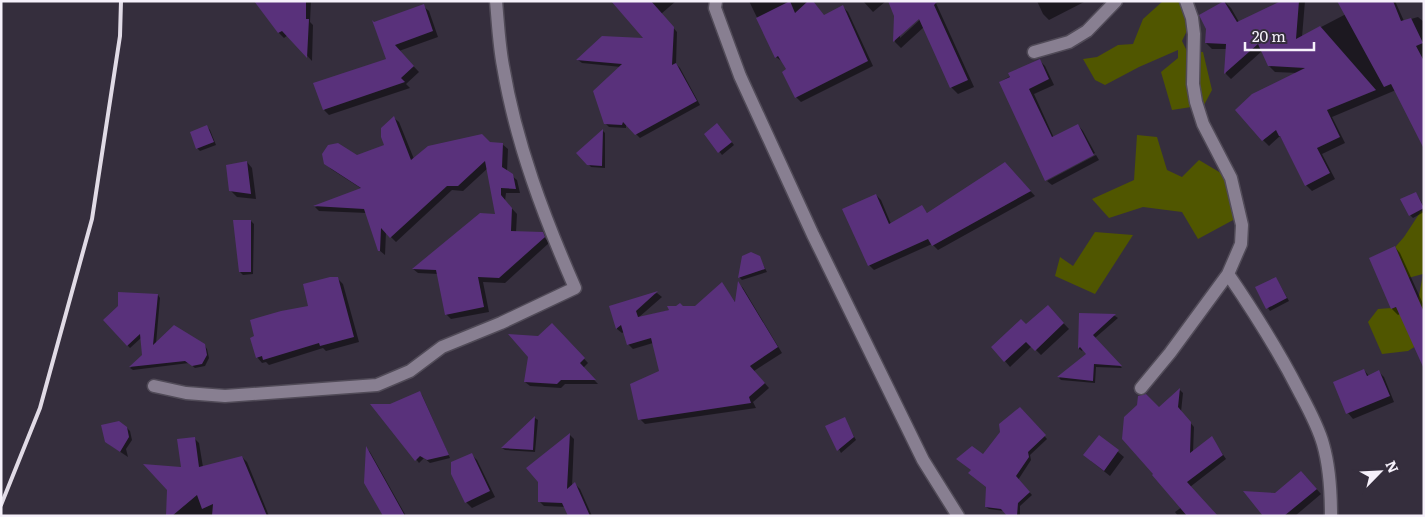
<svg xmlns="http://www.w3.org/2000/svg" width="1425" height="517" font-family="Literata,serif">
<rect width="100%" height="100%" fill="#352e3d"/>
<path fill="#505600" d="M1163 1H1180L1194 16 1182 41 1187 51 1203 52 1212 90 1204 105 1172 110 1161 72 1178 58V50L1139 67 1105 85 1095 80 1083 59 1097 57 1118 45 1133 44 1143 19Z
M1137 135 1157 137 1167 170 1182 177 1199 160 1231 179 1235 219 1198 239 1182 212 1143 207 1109 218 1092 199 1134 180Z
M1421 211 1424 212V341L1408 351 1382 354 1368 322 1378 309 1417 306 1423 274 1408 278 1377 268 1404 237Z
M1095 232 1133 235 1095 294 1055 276 1060 257 1073 266Z"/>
<path fill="#0007" fill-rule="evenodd" d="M256 1H311L310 22 313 25 312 61 288 35 284 38 279 33Z
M612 1H676L661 14 677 32 676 64 680 68 700 105 640 138 626 124V128L609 127 605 123 621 67 582 63 578 60 646 40Z
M749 1H807L824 16 843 7 848 12 873 66 801 102 796 97 788 69 783 62 776 57Z
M863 1H886L873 12Z
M935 1 974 87 958 94 951 87 924 27 901 48 895 42 896 16ZM922 14 924 16 900 38V34Z
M1037 1H1086L1049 20 1043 14Z
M1284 1H1305L1302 37 1346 14 1339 1H1395L1404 21 1418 17 1424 22V138L1396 90 1332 117 1345 143 1322 154 1335 179 1312 191 1306 185 1280 136 1269 146 1263 140 1298 73 1275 72 1269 66 1262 51 1231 79 1226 74 1227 49H1212L1206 43 1207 29 1201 15 1225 2 1231 8 1239 22Z
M423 6 429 11 438 37 399 51 419 72 406 84 410 88 329 115 324 110 387 60 374 24Z
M1039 60 1045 66 1054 85 1034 94 1054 138 1078 125 1083 131 1095 153 1047 178V180L1000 82Z
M394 118 399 122 414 159 490 144H502L508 149 507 172 517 180 520 193H506L505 201 517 214 516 232 542 234 549 243 505 283 483 282 489 312 451 319 446 314 438 274 418 273 413 269 497 215 488 168 463 191 452 190 396 242 386 232 385 255 379 250 367 213 319 211 315 207 362 189 331 169 326 163 357 157 385 145Z
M207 127 210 130 216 145 200 151 197 148Z
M720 127 734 145 722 155 706 134Z
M603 131 605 133V168L591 167 578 153Z
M1096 155 1099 160 1052 185 1047 181Z
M247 162 252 168 256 199 237 197 231 191Z
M1010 169 1035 196 938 250 932 244 874 270 869 265 876 195 881 200 891 224 922 207 928 214Z
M1416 193 1424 206V212L1413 218 1410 215Z
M251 221 254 224 253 274 243 275 240 272Z
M1395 247 1400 253 1424 306V366L1400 314 1398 315 1392 309 1370 258Z
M759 257 767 272 742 280 739 277Z
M337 278 343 284 359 342 326 351 323 348 269 365 266 362 262 363 257 357Z
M1276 278 1289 301 1270 311 1268 308Z
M722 284 736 303 739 284 743 288 782 353 754 371 769 388 753 402 756 408 645 424 640 419 660 372 653 343 633 349 628 344 624 332 622 333 617 329 610 307 657 293 662 297 638 318 682 307 695 308Z
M158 295 160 298 156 344 204 345 207 349 209 358 205 366 195 368 189 363 133 370 130 368 144 355 141 338 130 348 104 320Z
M1053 312 1069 329 1041 355 1032 346 1010 367 1005 361Z
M1080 314 1115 316 1118 318 1095 338 1122 368 1096 367 1095 383 1061 380 1059 378 1088 354 1083 349 1082 351 1079 349Z
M552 324 588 363 583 368 598 384H565L561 388 530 386 525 382 538 337Z
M1364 370 1369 376 1379 372 1384 377 1394 402 1353 419 1348 413Z
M1180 390 1183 393 1181 412 1194 427 1193 452 1212 438 1226 459 1190 487 1212 516H1178L1175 512 1182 507 1159 409Z
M420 393 422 395 450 458 430 463 424 458 419 463 373 405 390 406Z
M1020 409 1047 439 1030 455 1031 460 1018 480 1032 495 1020 506V516H1008L1004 511 989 509 986 507 987 487 983 456Z
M535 418 538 420 535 452 505 450 502 448Z
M844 419 856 440 841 453 827 427Z
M127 428 130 431 132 440 126 449 128 457 110 445Z
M569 434 574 439 572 487 575 484 580 489 592 516H569L566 507 544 506 539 501Z
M1099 436 1124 457 1110 476 1091 461Z
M194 438 199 443 203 467 242 457 247 462 269 516H173L168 511Z
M367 449 370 452 406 516H384Z
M471 454 477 460 495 497 472 508 466 502Z
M1306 477 1321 494 1295 516H1265Z"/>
<path fill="#59317b" d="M254 1H306V19H309L307 58 282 31 278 33Z
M611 1H651L674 27 672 65 676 63 697 101 635 135 623 122 622 125 604 124 593 91 622 64 576 60 602 36 643 38Z
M790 1 795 13 808 1H813L824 15 843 5 868 61 795 98 782 72 786 69 778 56 775 58 756 18Z
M888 1H938L934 5 968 80 950 88 919 19 893 42 894 16Z
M1224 1 1237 22 1281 1H1299L1296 39 1320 26 1376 90 1327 110 1340 137 1317 148 1330 173 1305 186 1280 136H1279L1276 130 1262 141 1235 110 1252 94 1305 68 1268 66 1258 44 1224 74 1226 44 1205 43 1206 29 1199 15Z
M1337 1H1393L1401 21 1411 18 1423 43 1416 46 1424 61V149L1391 84 1384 87Z
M424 4 433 31 395 45 414 66 401 78 405 82 323 110 313 83 386 59 372 20 374 22Z
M1040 59 1049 79 1029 89 1052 137 1078 124 1094 155 1045 181 999 82 1010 77 1008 73Z
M394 116 411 160 428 146 482 134 490 142 503 143 502 167 513 174 516 189 501 188V195L512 208 511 231 543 232 545 237 499 278 478 277 484 307 445 315 436 270 412 269 480 213 495 214 485 161 458 186H447L390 238 381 228 380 251H378L364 209 313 206 361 188 324 164 322 154 328 145 338 143 357 155 384 145 381 137V128Z
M717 123 732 142 718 153 704 134Z
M207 125 214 142 196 149 190 132Z
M603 129 602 166 587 165 576 153Z
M247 161 251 194 229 191 226 165Z
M1005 162 1031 191 932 246 928 239 868 266 842 209 876 194 889 224 922 205 927 213Z
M1416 192 1424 208 1409 216 1400 199Z
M233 220H251V272H239Z
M1395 246 1424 312V369L1396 307 1391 309 1369 258Z
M751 252 760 256 765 269 738 278 742 256Z
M330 277H338L354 337 320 346 319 343 263 360 262 356 256 358 250 338 254 336 250 320 281 311 308 306 303 284Z
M1276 277 1287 298 1266 309 1255 287Z
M738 281 778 347 750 366 765 383 749 397 751 403 638 420 630 384 659 371 651 338 627 345 621 325 616 329 609 306 658 291 636 311 638 317 669 310 667 306H676L680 303 683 306H695L722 282 735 302Z
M118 292 158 294 153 345 174 325 205 344 207 355 202 364 192 366 185 361 129 367 142 355 140 334 127 346 103 320 118 306Z
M1048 305 1064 323 1035 351 1026 342 1004 362 991 347 1021 319 1026 324Z
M1079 313 1116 314 1093 335 1122 366 1094 364 1093 381 1057 377 1086 354 1080 347 1078 349Z
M552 323 585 358 580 363 596 380H561L557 384 524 382 528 357 508 334 538 336Z
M1364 369 1367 376 1379 370 1390 396 1346 414 1333 382Z
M1180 388 1178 407 1191 422 1190 453 1212 436 1223 455 1187 482 1218 516H1187L1152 475 1153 474 1122 439 1124 417 1137 405 1138 396 1146 394 1159 407Z
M420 391 449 455 427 460 420 456 415 461 370 404H390Z
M1020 407 1046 435 1028 452 1029 457 1016 476 1030 492 1018 503 1017 516H1007L1001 509 985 507 986 487 968 473 971 470 956 459 972 446 983 454 1000 432 999 424Z
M535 416 533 450 501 448Z
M845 417 854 437 837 451 825 426Z
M119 421 127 427 129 437 120 452 105 442 101 425Z
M570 433 567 489 575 482 590 516H568L562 503 538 502V482L526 468Z
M1099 435 1119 450 1104 471 1083 455Z
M195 437 199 467 242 456 267 516H212L213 504 202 509 197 495 172 516H166L167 490 143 464 181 467 177 439Z
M366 446 405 516H383L364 483Z
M472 453 490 491 465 503 451 474V462Z
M1301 471 1317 489 1284 516H1263L1243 491 1275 493Z"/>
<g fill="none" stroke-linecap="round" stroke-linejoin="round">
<g stroke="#514b58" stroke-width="15">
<path id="minor" d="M716 1 715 8 740 76 813 235 923 460 958 516
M1034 52 1069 42 1087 31 1116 1
M1228 274C1254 312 1278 350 1299 391 1308 408 1318 426 1323 444 1330 468 1331 491 1331 516
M154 386 186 393 225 396 377 385 410 371 442 347 501 323 575 288C544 217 516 144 503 66 499 45 498 23 496 1
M1141 388 1170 353 1228 274 1241 244 1242 225 1231 178 1203 124 1196 102 1193 84 1194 34 1192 18 1186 1"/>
</g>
<use href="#minor" stroke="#887f91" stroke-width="12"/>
<path stroke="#e1dbe6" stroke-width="4" d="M1 505 40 408 92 219 120 36 121 1"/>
</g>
<rect width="1425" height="517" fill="none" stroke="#f6f1fb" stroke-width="5"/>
<g transform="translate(1380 472) rotate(66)" stroke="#352e3d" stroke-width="4" paint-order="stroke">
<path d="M0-4L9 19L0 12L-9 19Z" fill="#f6f1fb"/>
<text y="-8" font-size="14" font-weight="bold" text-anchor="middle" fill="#f6f1fb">N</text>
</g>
<path d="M1245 42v8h69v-8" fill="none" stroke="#f6f1fb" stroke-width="2.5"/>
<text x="1252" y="42" font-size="15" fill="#f6f1fb" stroke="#352e3d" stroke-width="4" paint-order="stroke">20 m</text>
</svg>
